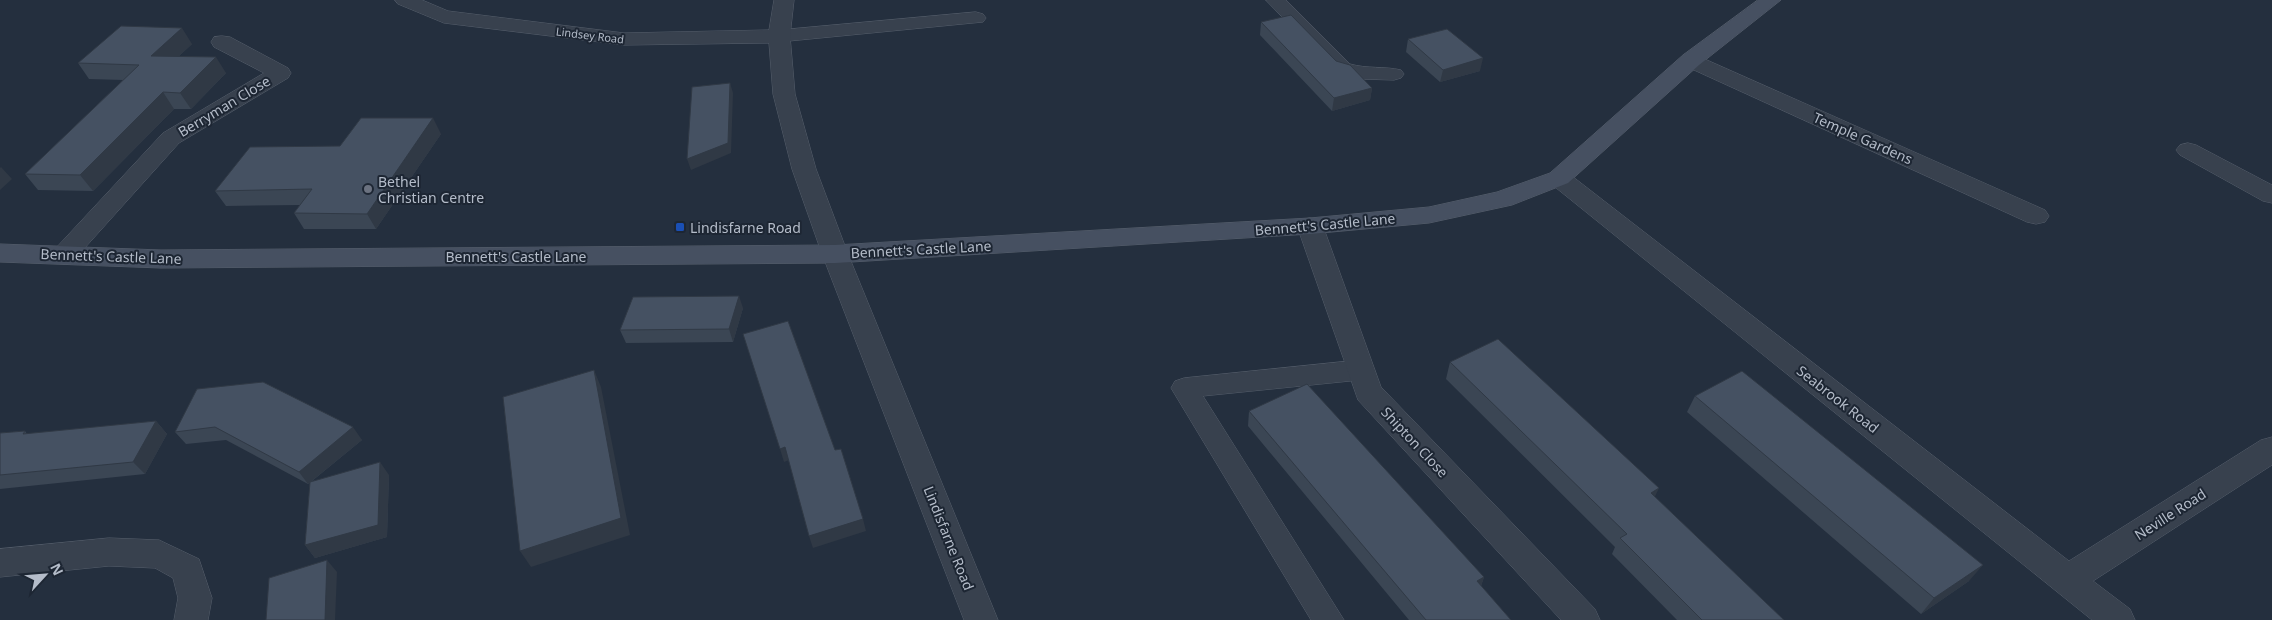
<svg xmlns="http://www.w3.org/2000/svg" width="2272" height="620" font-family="'Noto Sans',sans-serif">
<rect width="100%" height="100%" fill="#242f3e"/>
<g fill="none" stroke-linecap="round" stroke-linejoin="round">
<g stroke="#565f6c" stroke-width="1">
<path id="lane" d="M1266 0H1286L1350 64C1367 69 1384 66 1401 70L1404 74 1401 78 1394 80 1359 79 1336 72Z
M976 12 983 14 986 18 983 22 779 42 772 40 769 36 772 32 779 30Z
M1360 360 1369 363 1373 370 1369 377 1360 380 1203 396 1344 620H1311L1171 388 1175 381 1184 378Z"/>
</g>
<g stroke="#565f6c" stroke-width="1">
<path id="street" d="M395 0H422L448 11 624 33 769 30 774 0H794L790 36 795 94 816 169 848 254 998 620H964L822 254 792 169 773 94 769 43 624 45 444 23 398 4Z
M222 36 230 37 288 68 291 73 288 78 179 143 73 261 64 264 55 261 51 255 55 249 163 133 264 73 214 47 211 42 214 37Z
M1691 53 2045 210 2049 216 2045 222 2036 224 2027 222 1683 65 1680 60 1683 55Z
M2188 143 2196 145 2272 185V203L2263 201 2180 155 2176 150 2180 145Z
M1559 170 1568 173 2069 561 2261 440 2272 437V465L2093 581 2130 609 2135 620H2092L1550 183 1547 178 1550 173Z
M1310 218 1319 220 1323 226 1381 387 1595 609 1600 620H1561L1358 400 1297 226 1301 220Z
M109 538 159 540 199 559 212 598 208 620H174L178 598 173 578 155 568 109 566 0 577V549Z"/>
</g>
<g stroke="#565f6c" stroke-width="1">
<path id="secondary" d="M1758 0H1781L1699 65 1568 183 1512 205 1429 223 1310 234 835 263 161 268 0 262V244L161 250 835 245 1310 218 1429 207 1497 192 1550 173 1683 55Z"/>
</g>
<use href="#lane" fill="#38414e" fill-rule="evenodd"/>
<use href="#street" fill="#38414e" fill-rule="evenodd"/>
<use href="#secondary" fill="#465061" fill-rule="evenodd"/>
</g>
<path fill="#3b4654" d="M1261 22 1336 61 1372 88 1370 100 1332 111 1260 35Z
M1408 39 1480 71 1440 82 1406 52Z
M192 44 179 56 226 73 191 109H174L93 191 38 190 25 174 123 80 89 79 78 63Z
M441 134 376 229H304L294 213 300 205 226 206 215 191 340 146Z
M743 308 733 342 626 343 620 330Z
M1450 362 1655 497 1784 620H1677L1612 554 1615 547 1446 379Z
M263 382 362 440 312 481 389 475 387 537 315 558 305 545 310 483 308 484 226 440 186 444 175 432Z
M1695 396 1969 581 1921 614 1687 412Z
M1249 411 1484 577 1481 586 1511 620H1409L1248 426Z
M156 421 167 434 145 474 0 489V433L25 431 27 434Z"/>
<path fill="#303945" d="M182 28 192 44 162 72 151 56Z
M216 57 226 73 191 109 180 93Z
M1483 58 1480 71 1440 82 1443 70Z
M730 83 733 93 731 153 691 170 687 159Z
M1372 88 1370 100 1332 111 1334 98Z
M163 92 174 109 93 191 80 175Z
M433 118 441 134 376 229 367 214Z
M1 167 12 179 0 190V168Z
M739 296 743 308 733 342 729 329Z
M594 370 601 387 630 535 531 567 520 551Z
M156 421 167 434 145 474 133 462Z
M353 427 362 440 308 484 299 472Z
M785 447 789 460 784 462 780 449Z
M380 462 389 475 387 537 315 558 305 545Z
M1659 488 1651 505V493Z
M863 519 866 531 813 548 809 536Z
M327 560 337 572 335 620H325Z
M1983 565 1969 581 1921 614 1934 598Z
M1484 577 1479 592 1477 581Z"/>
<path fill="#455162" stroke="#303945" d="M1291 15 1336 61 1350 65 1372 88 1334 98 1261 22Z
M121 26 182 28 151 56 216 57 180 93 163 92 80 175 25 174 139 65 78 63Z
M1447 29 1483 58 1443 70 1408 39Z
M730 83 728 143 687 159 692 87Z
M361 118H433L367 214 294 213 312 189 215 191 250 147 340 146Z
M739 296 729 329 620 330 633 297Z
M788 321 835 450 841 449 863 519 809 536 785 447 780 449 743 334Z
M1498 339 1659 488 1651 493 1784 620H1702L1620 538 1627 534 1450 362Z
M594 370 621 518 520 551 503 397Z
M1742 371 1983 565 1934 598 1695 396Z
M263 382 353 427 299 472 215 427 175 432 197 389Z
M1307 384 1484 577 1477 581 1511 620H1426L1249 411Z
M156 421 133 462 0 475V433L25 431 23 434Z
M380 462 378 525 305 545 310 482Z
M327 560 325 620H266L269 578Z"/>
<circle fill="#6b7280" stroke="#1d2633" stroke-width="2" cx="368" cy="189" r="5"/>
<rect fill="#1a4fb4" stroke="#1d2633" stroke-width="2" x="675" y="222" width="10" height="10" rx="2.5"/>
<g text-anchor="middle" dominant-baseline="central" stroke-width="4" stroke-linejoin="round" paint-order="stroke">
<g font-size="11" fill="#b4bcc9" stroke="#1d2633">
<text transform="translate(590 35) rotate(7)">Lindsey Road</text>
</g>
<g font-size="14" fill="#b4bcc9" stroke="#1d2633">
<text transform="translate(224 106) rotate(-31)">Berryman Close</text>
<text transform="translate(1863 138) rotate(24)">Temple Gardens</text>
<text transform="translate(1325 224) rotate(-5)">Bennett's Castle Lane</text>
<text transform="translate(921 249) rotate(-3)">Bennett's Castle Lane</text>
<text transform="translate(111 256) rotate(2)">Bennett's Castle Lane</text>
<text x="516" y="256">Bennett's Castle Lane</text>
<text transform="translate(1838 399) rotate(38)">Seabrook Road</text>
<text transform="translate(1415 442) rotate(47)">Shipton Close</text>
<text transform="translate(2170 514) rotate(-33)">Neville Road</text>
<text transform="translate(949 538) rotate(68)">Lindisfarne Road</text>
</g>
<g font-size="14" fill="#b4bcc9" stroke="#1d2633" text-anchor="start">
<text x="378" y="181">Bethel<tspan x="378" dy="16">Christian Centre</tspan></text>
<text x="690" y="227">Lindisfarne Road</text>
</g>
</g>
<g transform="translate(45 575) rotate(64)" stroke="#1d2633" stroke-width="4" paint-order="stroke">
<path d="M0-4L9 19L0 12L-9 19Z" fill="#b4bcc9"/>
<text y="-8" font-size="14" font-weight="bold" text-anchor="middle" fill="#b4bcc9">N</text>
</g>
</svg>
